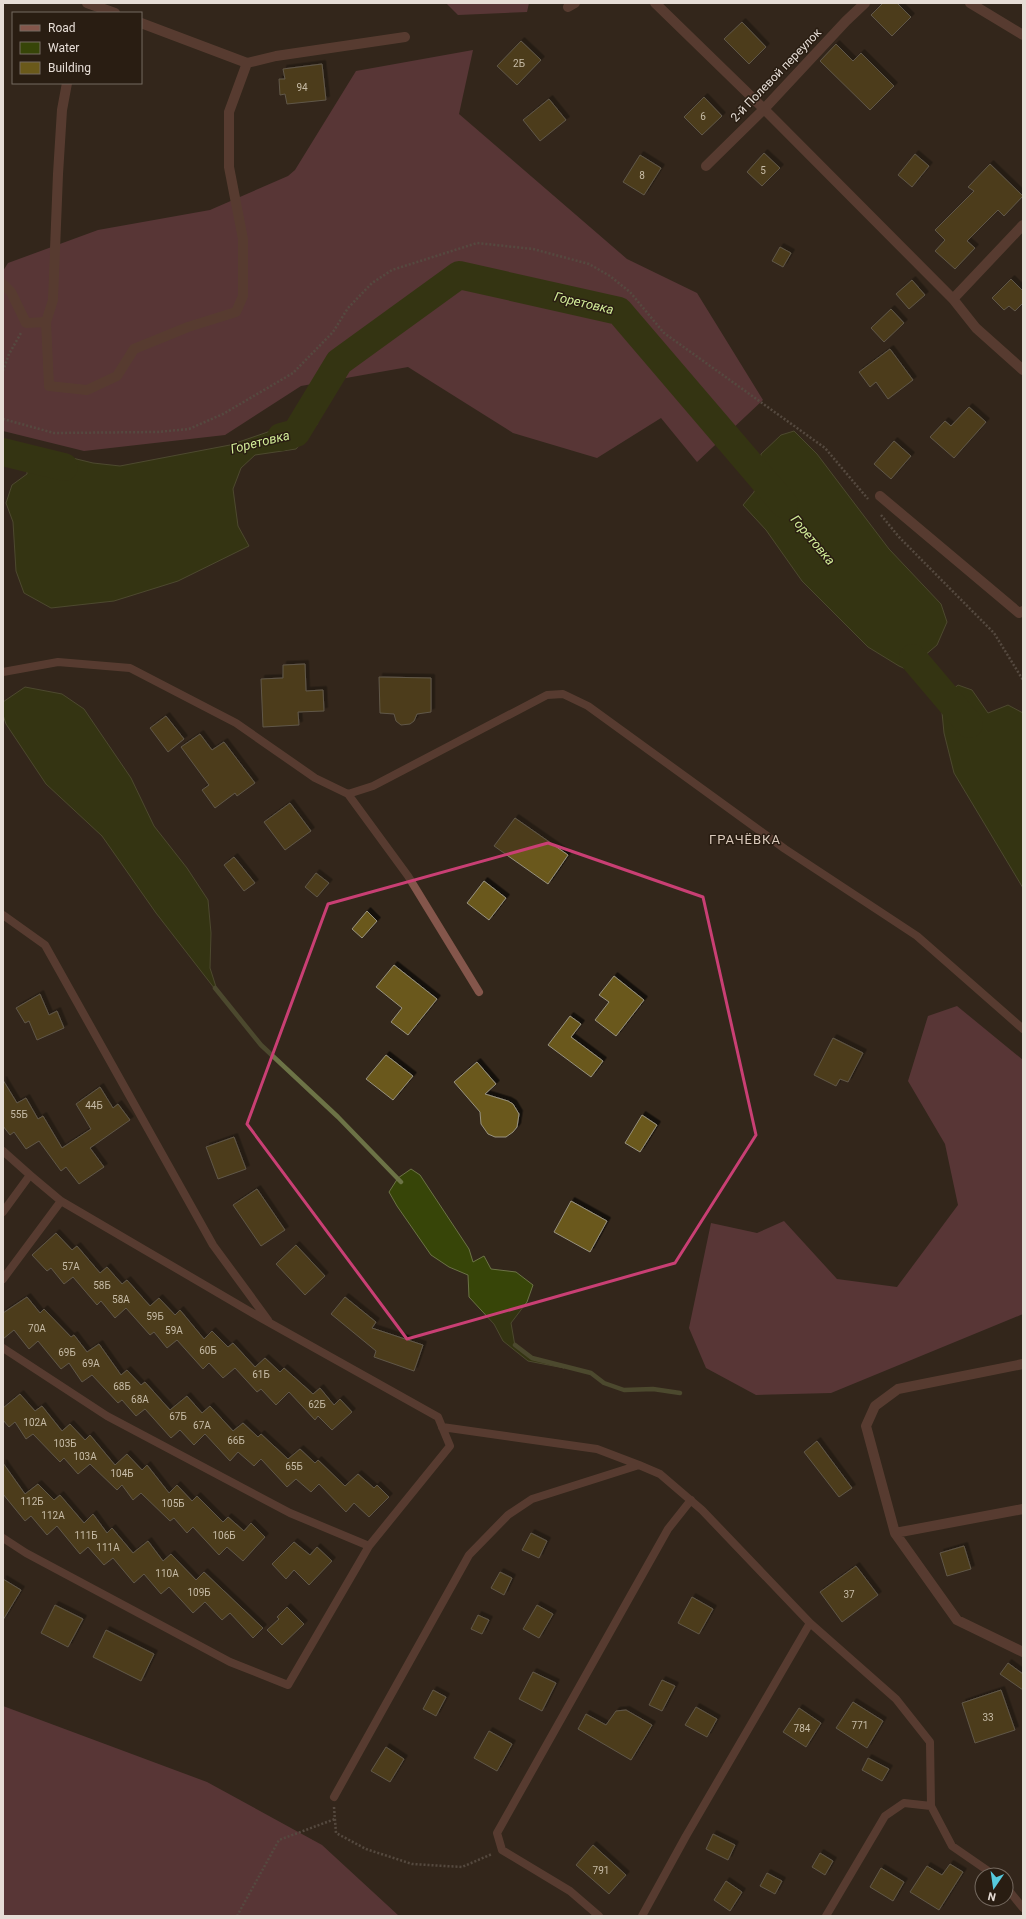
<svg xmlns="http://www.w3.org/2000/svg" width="1026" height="1919" font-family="Roboto,sans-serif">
<defs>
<filter id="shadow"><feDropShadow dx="3.5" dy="-3.5" stdDeviation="0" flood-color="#0009"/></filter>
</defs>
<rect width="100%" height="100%" fill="#33271b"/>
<path fill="#854958" d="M446 3H529L527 12 458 15Z
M473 50 459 114 627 259 697 293 763 400 697 462 661 418 597 458 513 433 408 367 301 386 225 435 84 451 3 431V271L8 263 98 230 210 210 288 176 295 170 356 71Z
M957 1006 1023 1060V1314L831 1393 756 1395 706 1368 689 1328 711 1223 757 1233 784 1221 837 1279 897 1287 958 1205 945 1144 908 1081 928 1016Z
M3 1706 207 1782 322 1845 399 1916H3Z"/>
<path fill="#374508" stroke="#6c7346" d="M308 414 318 423 296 449 255 455 241 468 233 489 238 526 249 546 178 581 114 601 51 608 24 593 16 571 13 522 6 503 12 485 27 474V447L93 463 120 466 230 445 291 424Z
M794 431 817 454 889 549 941 604 947 622 937 645 924 656 928 665 939 671 944 679 937 687 930 690 917 674 899 666 868 647 802 581 766 530 743 505 754 492 759 474 761 454 781 435Z
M958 685 972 690 988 713 1008 705 1023 713V888L954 773 944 733 941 702 945 696Z
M25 687 62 694 84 709 131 778 154 826 187 868 208 900 211 933 210 968 218 993 156 913 102 836 46 784 6 724 3 715V702Z
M411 1169 420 1175 469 1249 473 1262 484 1256 491 1269 516 1272 533 1285 527 1302 511 1323 515 1346 532 1358 564 1368 528 1361 503 1341 494 1324 469 1297 468 1275 449 1267 431 1255 397 1206 389 1192 398 1178Z"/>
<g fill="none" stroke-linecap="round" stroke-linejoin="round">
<path stroke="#6c7346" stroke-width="4.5" d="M215 988 261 1045 338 1117 401 1182
M515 1345 532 1358 591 1373 604 1383 624 1390 653 1389 680 1393"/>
<path stroke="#374508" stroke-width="28" d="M281 437 296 433 339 362 459 275 619 311 784 504
M3 452 64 467
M913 658 969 724"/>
</g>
<path fill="#6a591a" stroke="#989280" filter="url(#shadow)" d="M883 3H897L911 17 892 36 871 15Z
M742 22 766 47 749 64 724 39Z
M521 41 541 60 517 85 497 66Z
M836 44 853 61 861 53 894 86 870 110 820 61Z
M322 64 326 100 287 104 285 94 280 95 279 79H285L283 69Z
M704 97 722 116 702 135 684 117Z
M549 99 566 120 540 141 523 120Z
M764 153 780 168 762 186 747 172Z
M915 154 929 166 912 187 898 175Z
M640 155 661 168 644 195 623 182Z
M990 164 1023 196 1004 216 998 210 967 241 975 248 955 269 935 251 945 240 935 230 974 191 968 187Z
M780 247 791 253 783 267 772 261Z
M1011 279 1023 291V303L1015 311 1009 306 1004 310 992 298Z
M912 280 925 295 909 309 896 294Z
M891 309 904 323 884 342 871 328Z
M890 349 913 380 888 399 876 382 870 387 859 372Z
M969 407 986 422 954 458 930 437 945 421 951 426Z
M894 441 911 456 891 479 874 464Z
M305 664 306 691 323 690 324 711 298 712 299 725 263 727 261 679 283 678V665Z
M379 677 431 678V712L417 714 414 721 410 724 401 725 396 721 394 714 380 713Z
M166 716 184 739 168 752 150 728Z
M200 734 212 750 224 742 255 783 237 796 235 793 215 808 202 790 209 785 181 747Z
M290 803 311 831 285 850 264 822Z
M515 818 568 855 548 884 494 846Z
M234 857 255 883 244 891 224 865Z
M316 873 329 883 317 897 305 887Z
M484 881 506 898 489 920 467 903Z
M367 911 377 921 362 938 352 929Z
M394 965 437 999 408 1035 391 1022 402 1008 376 987Z
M614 976 644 1000 616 1036 595 1020 609 1002 599 995Z
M40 994 49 1015 57 1011 64 1028 37 1040 29 1021 25 1023 16 1008Z
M570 1016 581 1024 571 1037 603 1061 591 1077 548 1045Z
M833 1038 863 1053 848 1082 840 1079 836 1086 814 1075Z
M386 1055 413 1076 393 1100 366 1079Z
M477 1062 496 1084 485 1094 508 1101 513 1104 519 1114 517 1127 513 1132 506 1137H495L488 1134 481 1124 480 1112 454 1082Z
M3 1080 17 1103 26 1098 38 1119 43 1116 62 1148 91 1129 76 1104 100 1087 113 1108 118 1104 130 1120 90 1148 104 1167 79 1184 66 1167 61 1171 39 1141 26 1149 14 1132 10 1135 3 1126Z
M642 1115 657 1125 640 1152 625 1143Z
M234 1137 246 1169 218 1179 206 1147Z
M257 1189 285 1230 261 1246 233 1205Z
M571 1201 607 1221 590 1252 554 1232Z
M56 1233 72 1250 77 1246 100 1273 107 1267 122 1284 127 1280 150 1306 159 1298 175 1315 180 1310 204 1339 212 1331 228 1347 233 1343 255 1367 265 1358 280 1372 284 1368 313 1394 320 1388 334 1405 340 1399 352 1412 332 1430 318 1416 315 1420 289 1392 276 1405 261 1389 257 1392 235 1368 223 1378 209 1363 203 1369 177 1340 167 1348 154 1332 150 1335 126 1308 115 1318 101 1301 97 1305 73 1277 64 1284 51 1268 47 1271 32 1255Z
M296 1245 325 1276 305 1295 276 1264Z
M27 1297 40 1313 44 1309 71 1337 74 1335 87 1352 99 1344 121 1375 127 1370 141 1385 145 1382 170 1410 187 1396 202 1413 210 1406 233 1431 243 1423 258 1437 261 1434 288 1459 300 1449 315 1463 318 1460 345 1486 358 1474 374 1488 377 1485 389 1497 369 1517 354 1503 346 1512 319 1484 311 1492 296 1479 287 1487 261 1459 254 1466 238 1452 230 1461 205 1434 194 1445 180 1430 171 1438 145 1409 136 1416 122 1400 118 1403 92 1375 82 1382 69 1363 61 1369 38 1341 29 1349 14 1330 3 1339V1313Z
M345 1297 376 1322 372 1328 423 1345 414 1371 374 1357 376 1351 331 1314Z
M20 1394 35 1411 42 1406 62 1431 70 1424 85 1440 90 1435 115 1465 127 1454 142 1470 147 1465 169 1493 177 1485 192 1501 197 1496 223 1522 228 1517 244 1531 251 1523 265 1537 243 1561 227 1547 219 1555 193 1527 187 1533 174 1518 170 1521 141 1493 133 1500 122 1485 117 1490 90 1464 78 1474 64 1458 60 1462 33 1434 26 1439 15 1422 9 1427 3 1420V1408Z
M817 1441 852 1488 839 1497 804 1452Z
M3 1463 25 1494 38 1484 54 1500 60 1495 84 1523 93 1514 107 1533 112 1528 133 1553 148 1541 163 1561 171 1554 196 1580 204 1572 263 1628 253 1638 230 1613 222 1620 205 1602 193 1613 169 1587 161 1594 144 1574 134 1583 113 1558 104 1565 88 1547 80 1554 57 1526 47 1535 31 1516 25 1521 3 1494Z
M531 1533 547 1541 539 1558 522 1550Z
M294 1542 310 1555 317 1547 332 1561 309 1585 294 1570 286 1579 272 1564Z
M964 1546 971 1569 947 1576 940 1553Z
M856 1566 878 1595 842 1622 820 1592Z
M500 1572 512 1578 504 1595 491 1588Z
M3 1579 21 1590 3 1620Z
M692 1597 713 1609 699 1634 678 1623Z
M55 1605 83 1619 68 1647 41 1633Z
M537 1605 553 1614 539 1638 523 1629Z
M287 1607 304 1624 282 1645 267 1630 279 1619 277 1617Z
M478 1615 489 1620 482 1634 471 1629Z
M106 1630 154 1654 141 1681 93 1657Z
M1008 1663 1023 1674V1690L1000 1674Z
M533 1672 556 1683 542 1711 519 1699Z
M662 1680 675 1686 662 1711 649 1705Z
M433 1690 446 1697 436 1716 423 1709Z
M1001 1690 1015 1730 975 1743 962 1703Z
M853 1702 883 1721 867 1748 836 1728Z
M696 1707 717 1719 707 1737 685 1725Z
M799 1708 821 1723 806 1747 783 1732Z
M626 1710 652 1725 631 1760 578 1729 586 1714 606 1725 616 1711Z
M489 1731 512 1744 497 1771 474 1758Z
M386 1747 404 1759 390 1782 371 1771Z
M868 1758 889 1769 882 1781 862 1770Z
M713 1834 735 1845 728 1860 706 1849Z
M593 1845 626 1875 609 1894 576 1865Z
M820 1853 833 1861 825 1875 812 1867Z
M950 1864 963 1872 939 1910 910 1892 927 1866 942 1875Z
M881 1868 904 1882 893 1901 870 1887Z
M767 1873 782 1881 775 1894 760 1886Z
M726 1881 742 1892 730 1911 714 1900Z"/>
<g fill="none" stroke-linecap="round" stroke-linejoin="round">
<path stroke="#7f746b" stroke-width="2.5" stroke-dasharray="2 2" stroke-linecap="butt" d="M3 371 9 354 21 333
M3 419 54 433 158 432 189 429 223 414 293 373 333 332 348 308 372 283 392 270 477 243 533 249 589 264 610 276 630 292 664 333 825 448 868 499
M881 515 899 537 994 633 1023 680
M334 1807 336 1833 366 1849 412 1864 462 1867 492 1854
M237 1916 279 1840 335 1819"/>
<path stroke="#84564b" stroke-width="8" d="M3 672 58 662 130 668 236 723 315 778 348 794 373 786 547 695 563 694 588 706 785 849 917 936 1023 1029
M348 794 408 876 479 992
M3 915 45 945 213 1245 268 1320
M3 1151 30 1175 3 1212
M3 1279 61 1201
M3 1348 107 1416 290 1513 369 1546
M442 1427 597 1449 639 1465
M3 1538 26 1553 230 1662 288 1685 369 1546 450 1446 438 1417 261 1318 61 1201 30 1175
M334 1797 469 1555 508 1515 532 1499 639 1465 660 1474 702 1510 810 1623 896 1699 930 1742 931 1806 952 1846 994 1875
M1006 1887 1023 1908
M599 1916 570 1891 502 1850 497 1833 668 1529 691 1500
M642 1916 686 1836 810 1623
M826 1916 885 1816 904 1803 931 1806"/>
<path stroke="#84564b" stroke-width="10" d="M87 3 115 13
M655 3 764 109 953 299 976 328 1023 370
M970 3 1023 35
M568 7 575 3
M141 23 247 63 276 56 405 37
M706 166 764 109 846 21 865 3
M3 284 11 292 26 323 46 322 53 300 58 174 62 110 67 83
M953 299 1023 225
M46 322 49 386 87 390 117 376 134 349 188 327 236 312 243 296V239L229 167V112L247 63
M880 496 1019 613 1023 611
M1023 1364 898 1389 875 1406 866 1426 895 1533 957 1620 1023 1652
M895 1533 1023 1509"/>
</g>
<path d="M0 0H1026V1919H0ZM548 843 703 897 756 1135 675 1263 407 1339 247 1124 328 904Z" fill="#33271b" fill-opacity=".55" fill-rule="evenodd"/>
<path fill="none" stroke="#c93f74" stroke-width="3" stroke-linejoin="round" d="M548 843 703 897 756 1135 675 1263 407 1339 247 1124 328 904Z"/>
<g text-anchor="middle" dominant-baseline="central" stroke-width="3" stroke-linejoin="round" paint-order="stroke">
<g font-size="10" fill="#c7bca7">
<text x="519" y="63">2Б</text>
<text x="302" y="87">94</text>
<text x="703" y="116">6</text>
<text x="763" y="170">5</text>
<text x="642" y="175">8</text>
<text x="94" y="1105">44Б</text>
<text x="19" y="1114">55Б</text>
<text x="71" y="1266">57А</text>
<text x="102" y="1285">58Б</text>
<text x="121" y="1299">58А</text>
<text x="155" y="1316">59Б</text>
<text x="37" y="1328">70А</text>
<text x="174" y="1330">59А</text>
<text x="208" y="1350">60Б</text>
<text x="67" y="1352">69Б</text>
<text x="91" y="1363">69А</text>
<text x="261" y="1374">61Б</text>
<text x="122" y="1386">68Б</text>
<text x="140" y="1399">68А</text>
<text x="317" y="1404">62Б</text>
<text x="178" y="1416">67Б</text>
<text x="35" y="1422">102А</text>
<text x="202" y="1425">67А</text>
<text x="236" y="1440">66Б</text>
<text x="65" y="1443">103Б</text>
<text x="85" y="1456">103А</text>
<text x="294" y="1466">65Б</text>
<text x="122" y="1473">104Б</text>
<text x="32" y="1501">112Б</text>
<text x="173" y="1503">105Б</text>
<text x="53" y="1515">112А</text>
<text x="86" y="1535">111Б</text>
<text x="224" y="1535">106Б</text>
<text x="108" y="1547">111А</text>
<text x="167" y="1573">110А</text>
<text x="199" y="1592">109Б</text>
<text x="849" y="1594">37</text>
<text x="988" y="1717">33</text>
<text x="860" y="1725">771</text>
<text x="802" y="1728">784</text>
<text x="601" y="1870">791</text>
</g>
<g font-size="12" fill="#e6ddd6" stroke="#291d12">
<text transform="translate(776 75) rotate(-46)">2-й Полевой переулок</text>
</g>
<g font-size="13" font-style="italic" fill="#d2ed98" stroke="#291d12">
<text transform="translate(584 303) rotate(13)">Горетовка</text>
<text transform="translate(260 442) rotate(-14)">Горетовка</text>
<text transform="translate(813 540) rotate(50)">Горетовка</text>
</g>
<g font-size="13" letter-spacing="1" fill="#dbcabc" stroke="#291d12">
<text x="745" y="839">ГРАЧЁВКА</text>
</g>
</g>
<rect width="1026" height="1919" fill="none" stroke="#e6ddd6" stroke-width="8"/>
<rect x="12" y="12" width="130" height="72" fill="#291d12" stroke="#756a60"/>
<rect x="20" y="25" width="20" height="6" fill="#84564b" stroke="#756a60"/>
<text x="48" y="32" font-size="12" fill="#e6ddd6">Road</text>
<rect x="20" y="42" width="20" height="12" fill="#374508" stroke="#756a60"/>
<text x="48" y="52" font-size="12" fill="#e6ddd6">Water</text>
<rect x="20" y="62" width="20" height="12" fill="#6a591a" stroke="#756a60"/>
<text x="48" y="72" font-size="12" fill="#e6ddd6">Building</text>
<g transform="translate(994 1887) rotate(193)"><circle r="19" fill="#291d12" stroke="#756a60"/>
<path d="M0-3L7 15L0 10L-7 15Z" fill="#55cade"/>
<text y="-6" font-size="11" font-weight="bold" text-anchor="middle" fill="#e6ddd6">N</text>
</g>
</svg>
